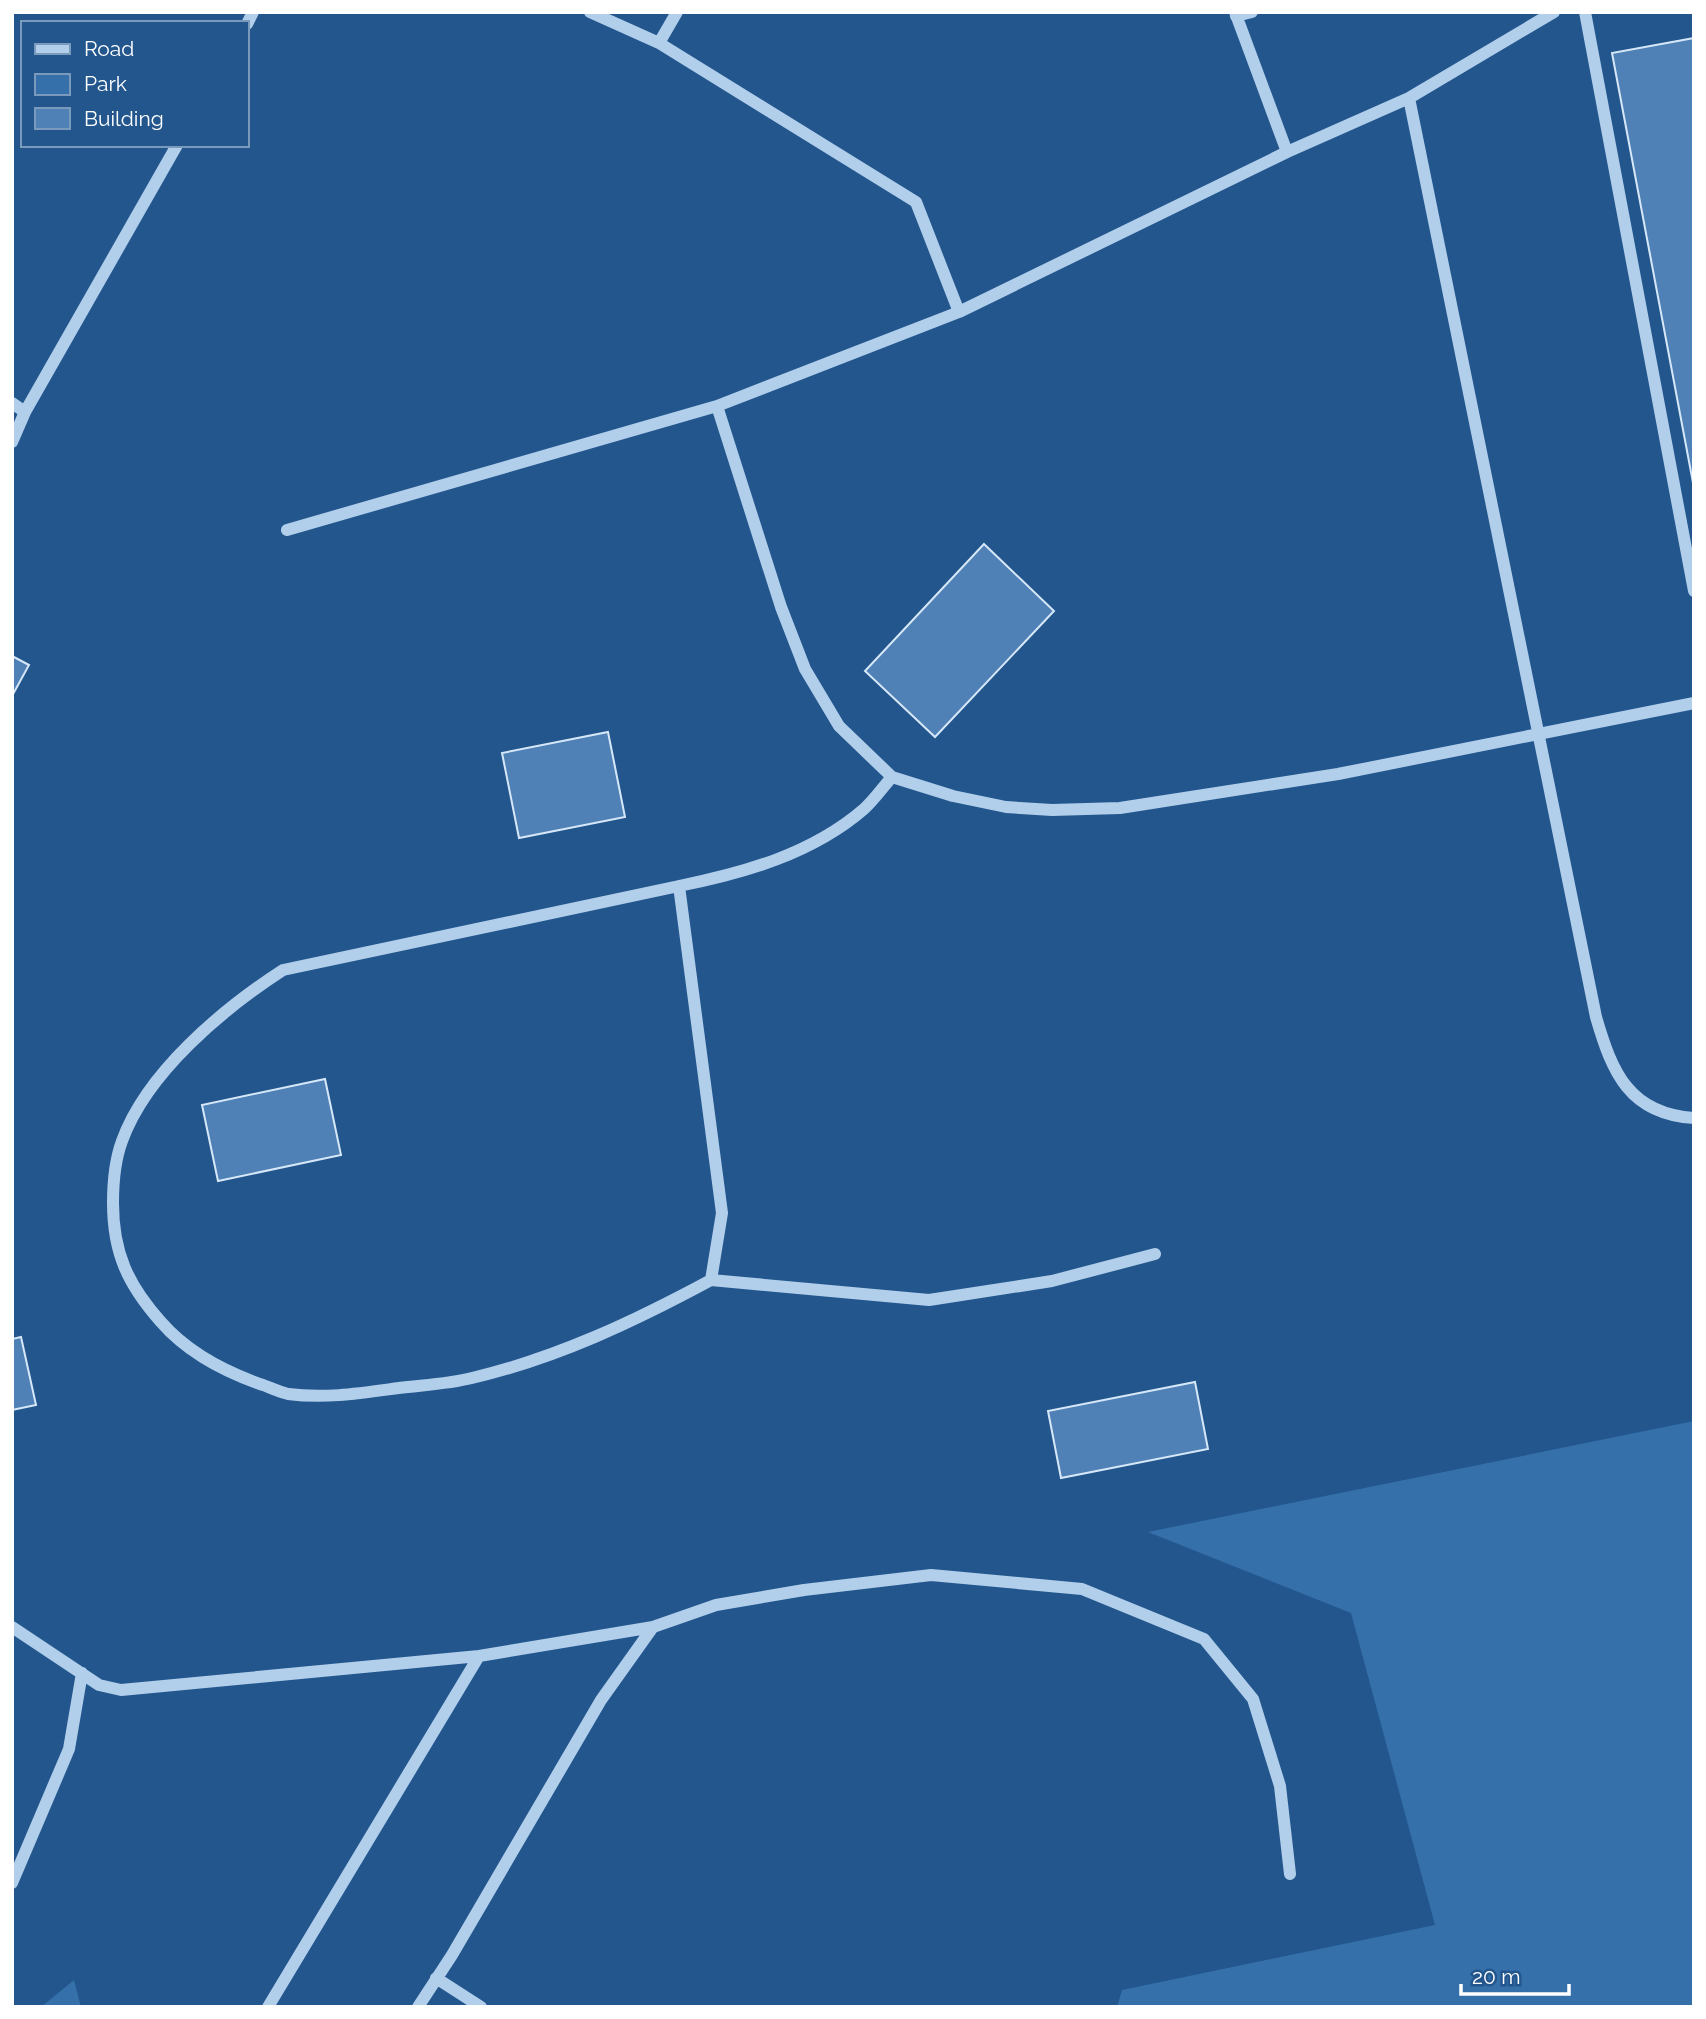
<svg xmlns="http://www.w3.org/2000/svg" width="1706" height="2019" font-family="Raleway,sans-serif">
<rect width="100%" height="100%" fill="#22568d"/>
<path fill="#3670aa" d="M1694 1421V2007H1117L1122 1990 1435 1925 1351 1613 1148 1532Z
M74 1980 81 2007H41Z"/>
<path fill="#4f81b6" stroke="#d6e7f8" stroke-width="2" d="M1694 38V488L1612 53Z
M984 544 1054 611 935 737 865 671Z
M12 656 29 665 12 696Z
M608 732 625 817 519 838 502 753Z
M325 1079 341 1155 218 1181 202 1105Z
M21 1337 36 1405 12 1410V1339Z
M1195 1382 1208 1449 1061 1478 1048 1411Z"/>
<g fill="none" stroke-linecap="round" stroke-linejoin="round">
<path stroke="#b1ceeb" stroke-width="12" d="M590 12 659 43 916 202 959 312
M1235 12 1287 152
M1585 12 1694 591
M1236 16 1252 12
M247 24 253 12
M659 43 677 12
M1409 98 1596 1017C1612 1072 1629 1114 1694 1118
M12 403 25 412
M717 406 781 607 805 669 839 726 892 777 953 796 1006 807 1052 810 1120 808 1338 774 1694 703
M12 442 25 412 177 145
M287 530 717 406 959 312 1287 152 1409 98 1554 12
M679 886 722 1213 711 1280C635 1321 557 1358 472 1378 448 1384 423 1385 399 1388 362 1393 326 1399 288 1394 280 1392 271 1388 263 1385 225 1372 188 1353 161 1322 128 1285 113 1253 113 1203 113 1183 115 1160 122 1141 147 1072 223 1009 283 970L679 886C744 873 812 854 864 809 874 800 883 787 892 777
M711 1280 929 1300 1052 1281 1155 1254
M12 1627 99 1685 121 1690 479 1656 653 1627 716 1605 804 1590 931 1575 1082 1589 1204 1639 1253 1699 1280 1786 1290 1874
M12 1883 69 1749 82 1673
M436 1978 481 2007
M268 2007 479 1656
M418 2007 452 1955 601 1700 653 1627"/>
</g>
<rect width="1706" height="2019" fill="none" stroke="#ffffff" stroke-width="28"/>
<rect x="21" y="21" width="228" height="126" fill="#22568d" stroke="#7a9abb" stroke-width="2"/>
<rect x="35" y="44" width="35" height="10" fill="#b1ceeb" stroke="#7a9abb" stroke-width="2"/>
<text x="84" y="56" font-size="21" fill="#ffffff">Road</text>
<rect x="35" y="74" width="35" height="21" fill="#3670aa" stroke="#7a9abb" stroke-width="2"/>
<text x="84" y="91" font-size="21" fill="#ffffff">Park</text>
<rect x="35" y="108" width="35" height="21" fill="#4f81b6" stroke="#7a9abb" stroke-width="2"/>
<text x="84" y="126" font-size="21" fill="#ffffff">Building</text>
<path d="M1461 1984v10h108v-10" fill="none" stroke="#ffffff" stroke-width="3.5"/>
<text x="1472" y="1984" font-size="21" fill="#ffffff" stroke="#22568d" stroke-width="5" paint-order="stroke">20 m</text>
</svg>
